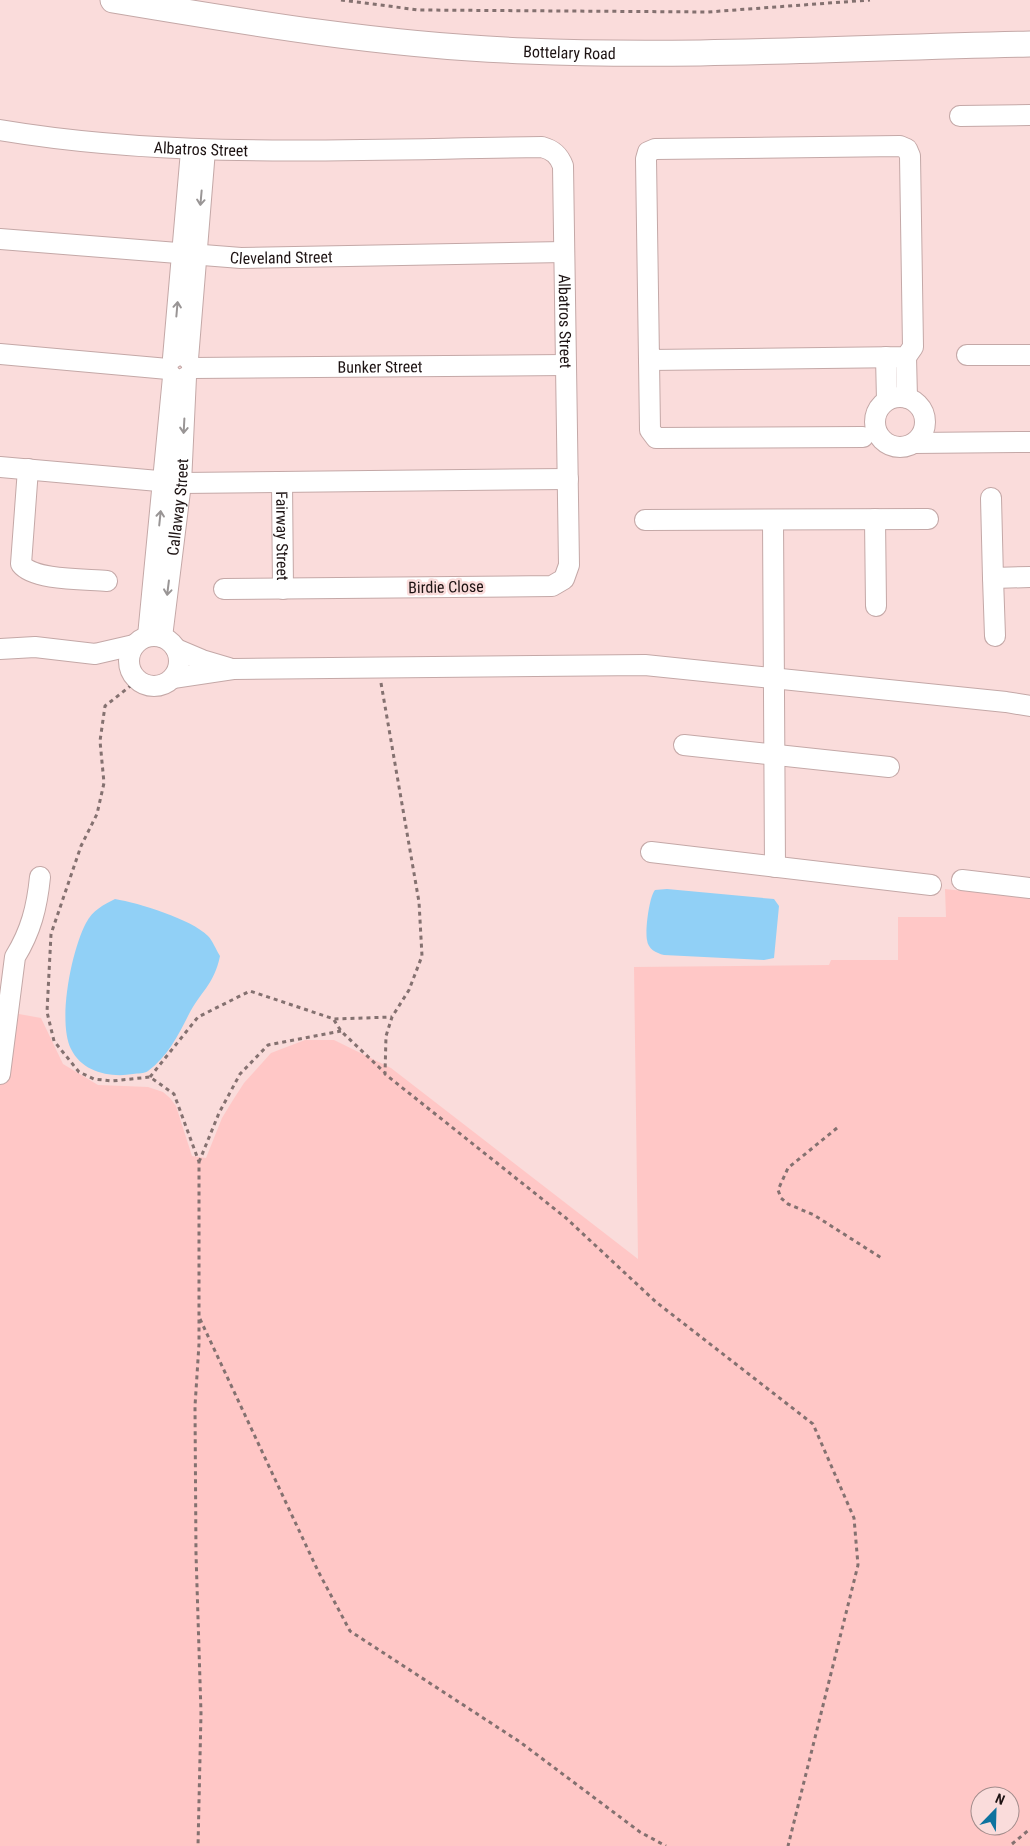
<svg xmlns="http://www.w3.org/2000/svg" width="1030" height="1846" font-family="'Roboto Condensed',sans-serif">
<rect width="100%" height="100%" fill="#fadcdb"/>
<path fill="#ffc7c6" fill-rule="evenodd" d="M945 889 1030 898V1846H0V1048L8 1012 41 1018 63 1064 98 1085 148 1087 163 1092 170 1098 176 1106 192 1156 206 1158 222 1118 233 1100 244 1083 271 1053 305 1040H334L391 1068 638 1259 634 967 829 965 831 960H898V917H946ZM980 1796H1010V1826H980Z"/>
<path fill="#91d0f6" d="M667 889 774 899 779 906 774 958 764 960 664 955C656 953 648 949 647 940 645 931 649 897 655 890Z
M115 899C139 903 191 919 208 936 213 941 216 950 220 956 214 985 200 992 188 1016 178 1036 167 1057 148 1071 144 1074 138 1073 133 1074 110 1078 82 1072 71 1049 57 1021 72 949 86 923 93 910 103 905 115 899Z"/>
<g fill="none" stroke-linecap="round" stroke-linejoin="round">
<g stroke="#c4a8a7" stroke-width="22">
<g id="minor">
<path d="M960 116 1030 115"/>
<path id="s1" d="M0 130C179 160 362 149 542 147 553 150 559 155 563 166L569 565 564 579 552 586 224 589"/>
<path d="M900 146 907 149 910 156 913 347 906 357 649 360 646 159 648 152 655 149Z"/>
<path id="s2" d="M0 239 241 258 564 252"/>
<path d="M0 354 168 369"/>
<path d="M967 355H1030"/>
<path d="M886 357 887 400"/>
<path d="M906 357 907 398"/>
<path d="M173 358 191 151"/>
<path d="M188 359 205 150"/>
<path d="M649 360 650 430 656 438 863 437"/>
<path id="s3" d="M192 368 566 365"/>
<circle cx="900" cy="422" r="25"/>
<path d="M914 443 1030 442"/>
<path d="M0 467 181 483 568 479"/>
<path d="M28 469 21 564C34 581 86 579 107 581"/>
<path id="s4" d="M282 482 283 589"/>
<path d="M991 498 993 578 1030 577"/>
<path d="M875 519 876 606"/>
<path d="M645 520 928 519"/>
<path d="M773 520 775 867"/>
<path d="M993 578 995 636"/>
<circle cx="154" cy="661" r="25"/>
<path d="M148 636 173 377"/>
<path id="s5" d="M162 637 181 483 186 377"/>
<path d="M0 649 35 647 95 654 134 645"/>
<path d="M176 649 202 660 229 668"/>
<path d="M173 678 233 669 645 665 1006 702 1030 706"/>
<path d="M684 745 889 767"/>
<path d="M651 852 931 885"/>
<path d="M962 880 1030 888"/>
<path d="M0 1074 15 957C31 931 37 907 40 877"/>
</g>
</g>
<g stroke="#c4a8a7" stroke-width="27">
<g id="major">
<path id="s6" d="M113 0C250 23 387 46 526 51 694 58 862 47 1030 44"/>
</g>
</g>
<path stroke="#847170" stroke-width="3" stroke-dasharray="4 4" stroke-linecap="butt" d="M341 0 419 10 708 12 870 0
M138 680 105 706 100 741 104 783 97 814 81 846 51 934 47 1012 54 1041 79 1072 94 1079 112 1081 150 1077 174 1094 199 1162V1344L195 1406 196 1554 201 1713 198 1846
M381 683 419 902 422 956 409 990 392 1017 386 1036 385 1074 566 1218 656 1302 813 1424 854 1518 858 1565 788 1846
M334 1020 341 1031 385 1073
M150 1077 198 1017 250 991 334 1019 392 1017
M837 1128 788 1168 778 1190 781 1198 788 1204 814 1215 883 1259
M199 1162 219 1113 240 1074 268 1045 341 1031
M200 1319 318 1571 350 1631 520 1742 640 1832 666 1846
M1012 1844 1030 1829"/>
<use href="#minor" stroke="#fff" stroke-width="20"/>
<use href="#major" stroke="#fff" stroke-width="25"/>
</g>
<defs><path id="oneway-shaft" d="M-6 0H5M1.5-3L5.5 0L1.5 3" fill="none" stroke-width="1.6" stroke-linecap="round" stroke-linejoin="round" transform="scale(1.25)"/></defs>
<g stroke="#999595">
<use href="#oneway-shaft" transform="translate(201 198) rotate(95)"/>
<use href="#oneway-shaft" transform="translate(177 309) rotate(-85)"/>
<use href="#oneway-shaft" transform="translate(184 426) rotate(93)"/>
<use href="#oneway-shaft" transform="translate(160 518) rotate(-84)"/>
<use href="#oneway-shaft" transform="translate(168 588) rotate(97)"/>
</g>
<g text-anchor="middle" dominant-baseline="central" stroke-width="5" stroke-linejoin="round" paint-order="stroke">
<g font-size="16" fill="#1d1313" stroke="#fadcdb">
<text stroke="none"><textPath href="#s6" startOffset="460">Bottelary Road</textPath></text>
<text stroke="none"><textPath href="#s1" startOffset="202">Albatros Street</textPath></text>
<text stroke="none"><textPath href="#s2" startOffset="282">Cleveland Street</textPath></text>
<text stroke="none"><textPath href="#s1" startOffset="728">Albatros Street</textPath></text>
<text stroke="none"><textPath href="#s3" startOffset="188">Bunker Street</textPath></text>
<text stroke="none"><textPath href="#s5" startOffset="131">Callaway Street</textPath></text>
<text stroke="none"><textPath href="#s4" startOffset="54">Fairway Street</textPath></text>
<text transform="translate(446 587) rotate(-1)">Birdie Close</text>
</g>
</g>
<g transform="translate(995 1811) rotate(23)"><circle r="24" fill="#fadcdb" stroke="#a28c8b"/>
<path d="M0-4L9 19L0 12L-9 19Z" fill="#0e739f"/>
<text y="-8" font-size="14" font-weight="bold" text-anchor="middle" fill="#1d1313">N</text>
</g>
</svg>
